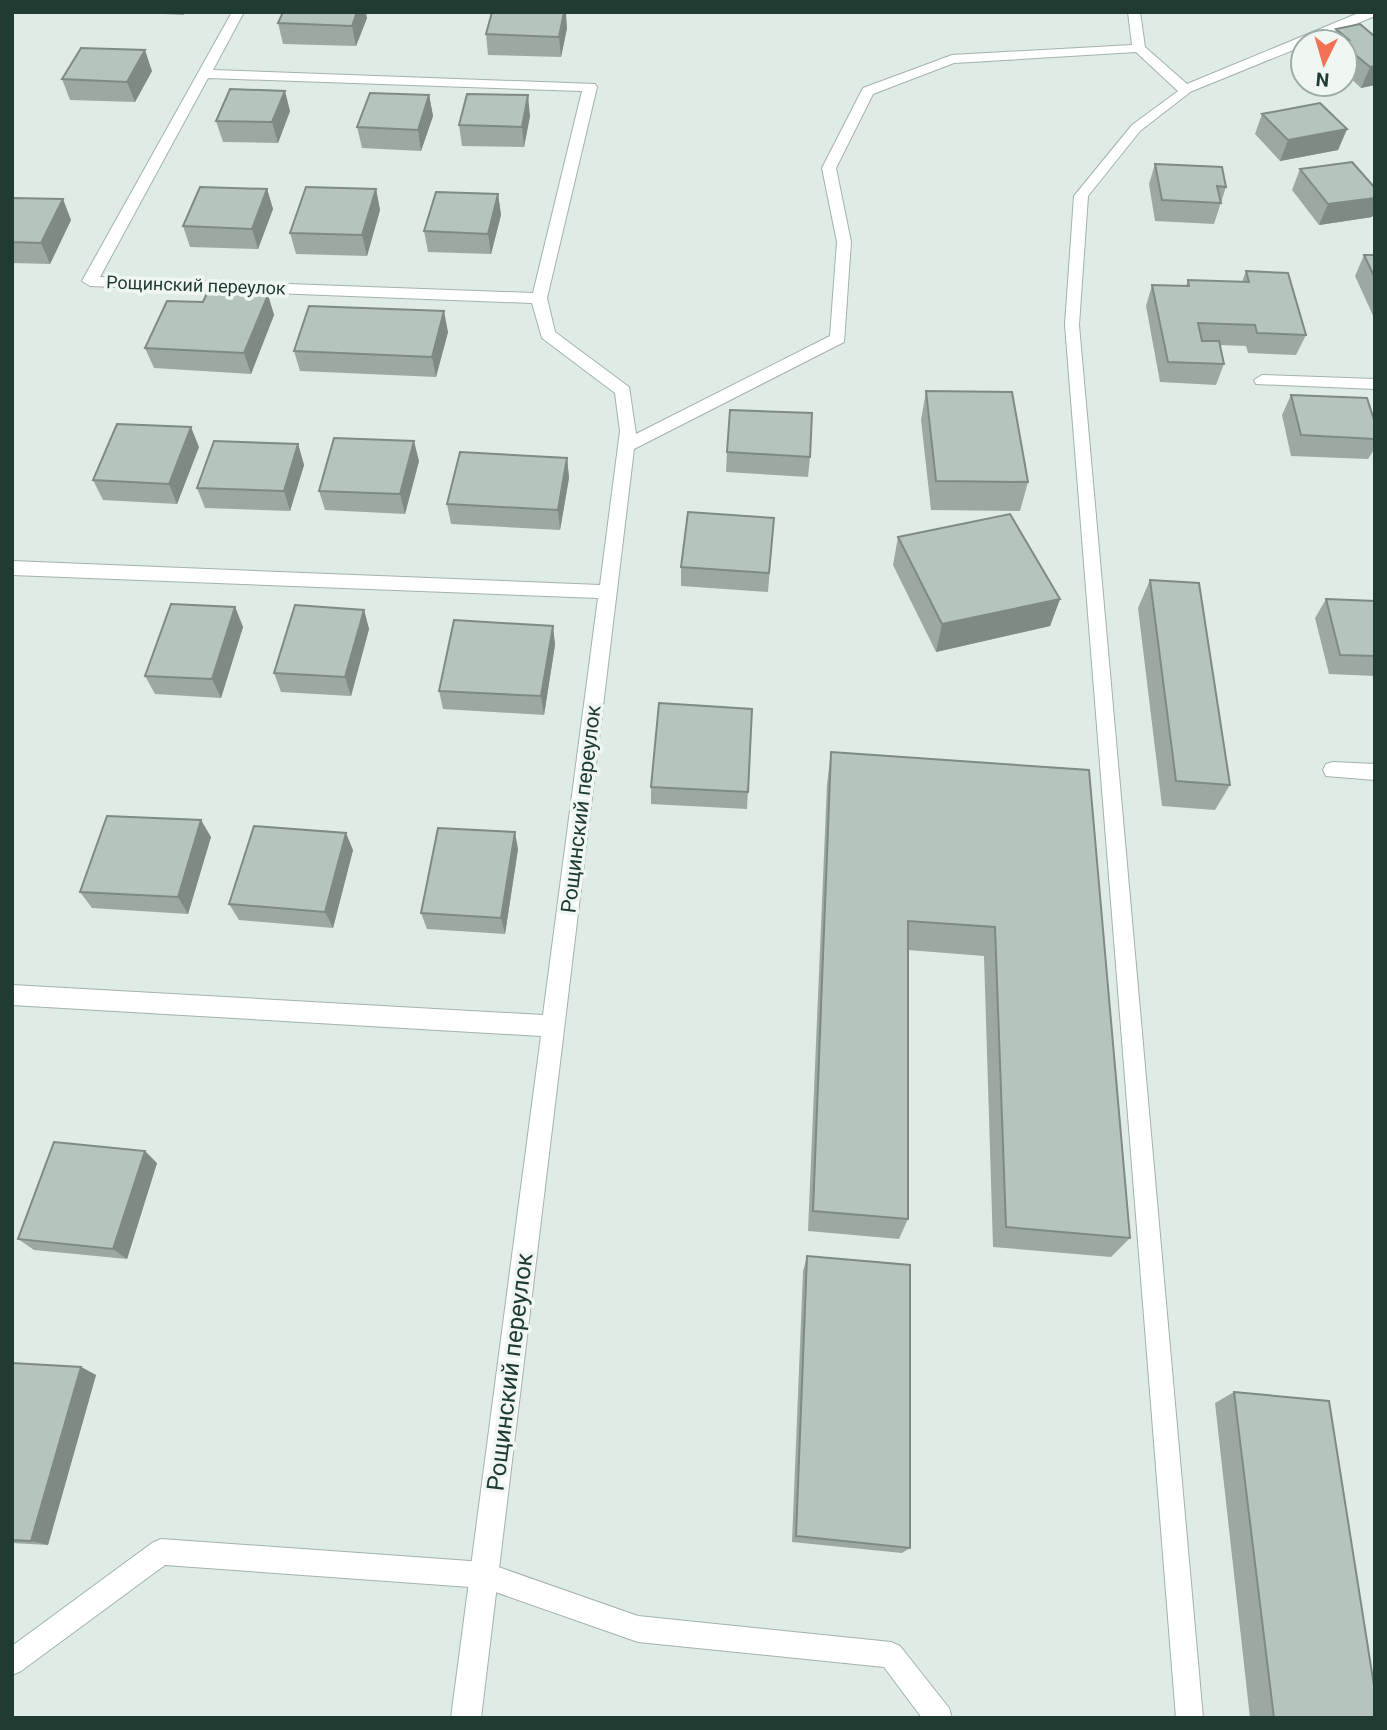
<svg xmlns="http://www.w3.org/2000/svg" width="1387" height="1730" font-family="Roboto,sans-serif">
<rect width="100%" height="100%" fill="#dfebe5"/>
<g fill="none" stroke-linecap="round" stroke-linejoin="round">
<g stroke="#a2b3ac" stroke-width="2">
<path id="lane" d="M1185 86 1191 90 1189 93 1140 131 1088 196 1079 325 1203 1718H1176L1065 325 1074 196 1132 125Z
M161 1539 484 1562 638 1616 891 1642 900 1646 949 1708 952 1718H922L884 1667 638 1642 484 1588 165 1565 21 1671 12 1675V1646L152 1543Z"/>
</g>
<g stroke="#a2b3ac" stroke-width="2">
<path id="street" d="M232 12H244L213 70 595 84 597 87 547 298 555 332 629 387 636 434 830 336 837 242 822 168 863 88 952 55 1132 45 1128 12H1140L1145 47 1187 84 1361 12H1375V16L1312 42H1303V46L1185 94 1180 93 1136 52 954 63 873 94 836 168 851 242 844 342 634 449 481 1718H451L541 1036 12 1005V985L543 1015 598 598 12 575V561L600 585 620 431 615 393 542 338 532 303 90 286 82 281ZM208 78 582 91 533 293 100 277Z
M1262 375 1375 379V389L1256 384 1254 380Z
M1333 762 1375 764V780L1326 776 1323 770 1326 764Z"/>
</g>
<use href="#lane" fill="#fff" fill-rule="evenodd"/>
<use href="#street" fill="#fff" fill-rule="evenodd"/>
</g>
<path fill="#9ca9a3" d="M124 12H185L184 15Z
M367 18 356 46 283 44 278 23Z
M567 28 561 57 488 55 486 34Z
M1336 29 1375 34V85L1361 88 1345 73V42H1331Z
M152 71 135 102 70 100 62 79Z
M429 95 433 116 421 151 362 148 357 127Z
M290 111 278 143 223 142 216 121Z
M1262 114 1347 129 1338 150 1280 161 1255 134Z
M530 116 524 147 462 146 459 125Z
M1155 164 1226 187 1214 224 1155 221 1149 184Z
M1300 169 1372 217 1319 225 1292 190Z
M267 189 273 209 258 249 190 247 183 226Z
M376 189 380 210 367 256 296 254 290 233Z
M498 194 501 215 491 254 428 252 424 231Z
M12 198 71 220 50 264 12 263Z
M1364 255H1375V320L1355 276Z
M1246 271 1306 335 1296 355 1248 353 1246 346 1219 345 1224 364 1216 385 1160 382 1146 306 1152 285 1186 286 1188 280 1242 282Z
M268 295 274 315 251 374 154 368 145 348 203 302Z
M448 332 436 377 300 371 294 351Z
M926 391 1028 482 1020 511 931 510 921 420Z
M1291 395 1375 423V448L1368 459 1291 456 1282 415Z
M298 444 304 465 290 511 205 508 197 488Z
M199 447 177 504 103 500 93 480Z
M727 452 810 457 808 477 726 472Z
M567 458 569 478 560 530 451 524 447 504Z
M419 461 405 514 325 510 319 491Z
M774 518 768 592 681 586V567Z
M898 537 1060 599 1050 626 936 652 893 565Z
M1150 580 1230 785 1215 810 1162 806 1138 608Z
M1326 599 1375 601V676L1329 674 1315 618Z
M235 607 243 627 221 698 155 694 145 676Z
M364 610 369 629 351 696 281 692 274 673Z
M553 626 555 645 544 715 443 709 439 691Z
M752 709 747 809 651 804V787Z
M831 752 1089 770 1130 1238 1111 1257 993 1247 984 956 908 950V1219L899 1239 808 1231 827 784Z
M211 837 188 914 92 908 80 892Z
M518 849 505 934 427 929 421 913Z
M353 850 333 928 239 920 229 904Z
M157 1163 127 1259 34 1250 18 1239Z
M807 1256 910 1548 902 1553 792 1542 803 1271Z
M12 1363 81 1367 96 1375 48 1545 12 1543Z
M1234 1392 1375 1718H1250L1215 1403Z"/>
<path fill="#7f8a85" d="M357 12H366L367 18 356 46 352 26Z
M564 12H566L567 28 561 57 559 37Z
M145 50 152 71 135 102 127 82Z
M1375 66V85L1361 88 1370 67Z
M285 91 290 111 278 143 272 122Z
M429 95 433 116 421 151 418 130Z
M528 95 530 116 524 147 522 127Z
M1347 129 1338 150 1280 161 1288 140Z
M267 189 273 209 258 249 252 229Z
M376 189 380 210 367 256 362 235Z
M498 194 501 215 491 254 488 234Z
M1375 198V212L1372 217 1319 225 1328 204Z
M63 199 71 220 50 264 41 243Z
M268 295 274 315 251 374 244 353Z
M444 311 448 332 436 377 432 357Z
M191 427 199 447 177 504 169 484Z
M414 441 419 461 405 514 400 494Z
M298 444 304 465 290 511 284 491Z
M567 458 569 478 560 530 558 510Z
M1060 599 1050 626 936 652 942 624Z
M235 607 243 627 221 698 212 679Z
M364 610 369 629 351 696 345 677Z
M553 626 555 645 544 715 541 696Z
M201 820 211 837 188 914 178 897Z
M515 832 518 849 505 934 501 918Z
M346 833 353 850 333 928 325 912Z
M145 1151 157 1163 127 1259 113 1249Z
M81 1367 96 1375 48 1545 31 1541Z"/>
<path fill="#b5c5be" stroke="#7f8a85" stroke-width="2" d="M283 12H357L352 26 278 23Z
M492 12H564L559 37 486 34Z
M1360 24 1373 35 1375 34V66L1370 67 1345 46V42L1340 41 1349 40 1336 29Z
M81 48 145 50 127 82 62 79Z
M230 89 285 91 272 122 216 121Z
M370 93 429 95 418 130 357 127Z
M467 94 528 95 522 127 459 125Z
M1320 103 1347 129 1288 140 1262 114Z
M1352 162 1375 188V198L1328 204 1300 169Z
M1155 164 1222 167 1226 187 1217 186 1221 203 1162 200Z
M200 187 267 189 252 229 183 226Z
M306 187 376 189 362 235 290 233Z
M436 192 498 194 488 234 424 231Z
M12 198 63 199 41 243 12 242Z
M1364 255H1375V278Z
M1246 271 1288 273 1306 335 1257 333 1255 325 1198 323 1202 341H1219L1224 364 1168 362 1152 285 1189 286 1188 280 1249 282Z
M208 291 268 295 244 353 145 348 167 301 203 302Z
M309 306 444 311 432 357 294 351Z
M926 391 1012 392 1028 482 936 481Z
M1291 395 1367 398 1375 423V439L1301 435Z
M730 410 812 413 810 457 727 452Z
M117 424 191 427 169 484 93 480Z
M334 438 414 441 400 494 319 491Z
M214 441 298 444 284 491 197 488Z
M460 452 567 458 558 510 447 504Z
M688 512 774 518 769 573 681 567Z
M1010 514 1060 599 942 624 898 537Z
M1150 580 1199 583 1230 785 1176 781Z
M1326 599 1375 601V656L1340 655Z
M171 604 235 607 212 679 145 676Z
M295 605 364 610 345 677 274 673Z
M454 620 553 626 541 696 439 691Z
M659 703 752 709 748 792 651 787Z
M831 752 1089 770 1130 1238 1006 1227 995 927 908 921V1219L813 1211Z
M107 816 201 820 178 897 80 892Z
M254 826 346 833 325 912 229 904Z
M438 828 515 832 501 918 421 913Z
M54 1142 145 1151 113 1249 18 1239Z
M807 1256 910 1265V1548L796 1536Z
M12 1363 81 1367 31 1541 12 1540Z
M1234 1392 1329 1401 1375 1692V1718H1274Z"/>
<g text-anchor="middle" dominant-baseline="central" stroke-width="7" stroke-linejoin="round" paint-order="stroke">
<g font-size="18" fill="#203b32" stroke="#f0f7f3">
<text transform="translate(196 285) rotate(2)">Рощинский переулок</text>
</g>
<g font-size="21" fill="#203b32" stroke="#f0f7f3">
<text transform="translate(581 809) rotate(-83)">Рощинский переулок</text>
</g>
<g font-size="24" fill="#203b32" stroke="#f0f7f3">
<text transform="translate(510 1372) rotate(-83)">Рощинский переулок</text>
</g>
</g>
<rect width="1387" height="1730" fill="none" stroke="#203b32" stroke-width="28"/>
<g transform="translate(1324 63) rotate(185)"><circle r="33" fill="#f0f7f3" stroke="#9daca6" stroke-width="2"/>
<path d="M0-5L12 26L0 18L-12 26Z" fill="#f37155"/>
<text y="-10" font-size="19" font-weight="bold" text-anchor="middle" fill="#203b32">N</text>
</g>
</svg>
